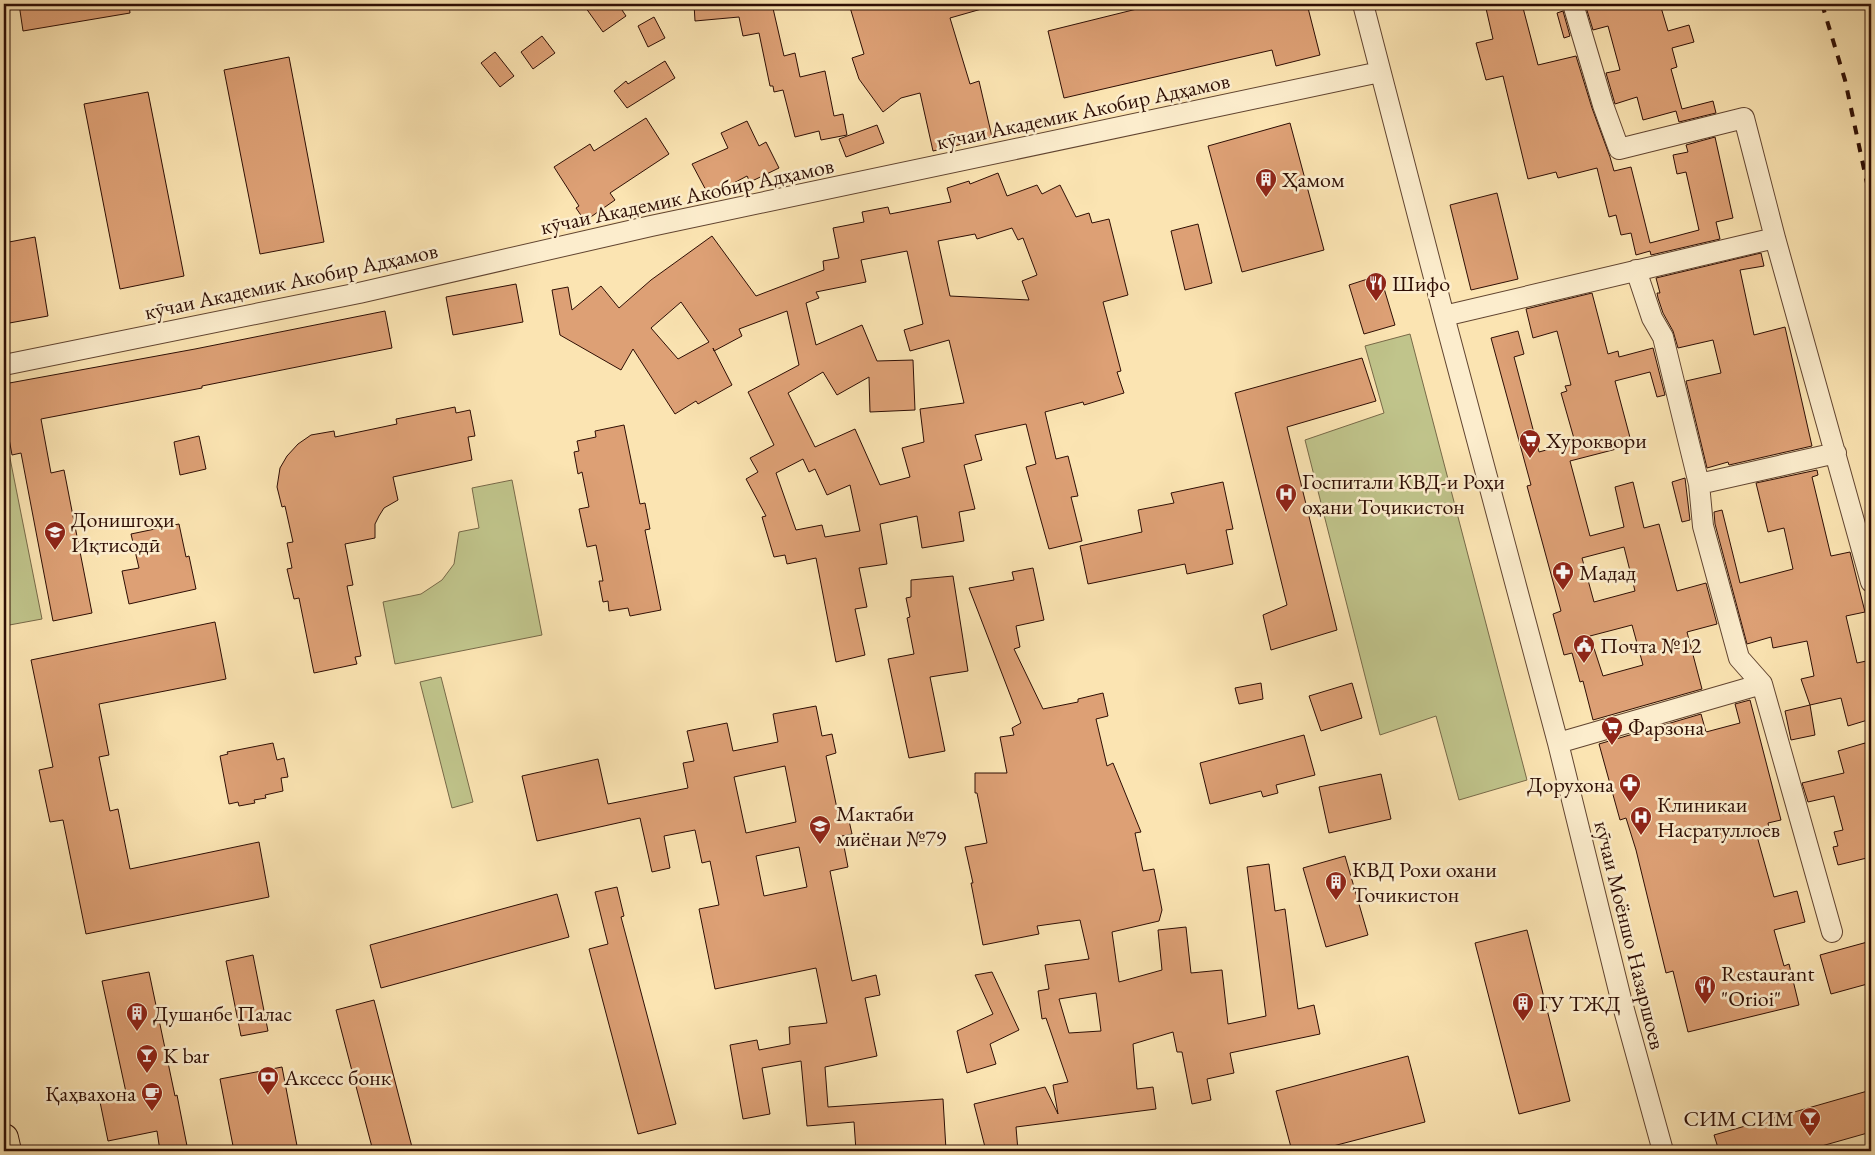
<svg xmlns="http://www.w3.org/2000/svg" width="1875" height="1155" font-family="'EB Garamond',serif">
<rect width="100%" height="100%" fill="#fbe4b2"/>
<filter id="stains"><feTurbulence type="fractalNoise" baseFrequency=".004" numOctaves="4"/><feColorMatrix values="0 0 0 0 .2 0 0 0 0 .09 0 0 0 0 .02 0 0 0 .5 -.17"/></filter>
<radialGradient id="worn" r=".72"><stop offset=".6" stop-color="#630" stop-opacity="0"/><stop offset="1" stop-color="#630" stop-opacity=".3"/></radialGradient>
<path fill="#c0c48b" stroke="#776948" d="M1410 334 1527 780 1459 800 1436 716 1380 735 1305 440 1384 413 1365 346Z
M4 428 42 619 4 626Z
M512 480 542 635 395 664 383 602 421 594 442 580 454 564 459 532 479 528 472 488Z
M441 677 473 802 452 808 420 682Z"/>
<path fill="#dda075" stroke="#2e0e04" fill-rule="evenodd" d="M19 4H129L130 13 23 31Z
M583 4H618L626 16 603 32Z
M694 4H772L784 56 795 53 800 77 825 71 834 116 843 114 847 135 821 140 819 131 795 137 783 90 774 92 773 86H770L759 33 743 36 739 17 695 21Z
M849 4H984L985 8 950 18 970 84 979 81 992 137 933 151 920 93 901 98 883 112 859 79 852 58 864 54Z
M1157 4H1307L1320 55 1276 66 1272 50 1064 98 1048 31Z
M1485 4H1522L1538 65 1576 56 1592 108 1610 157 1614 171 1631 167 1650 243 1699 230 1686 172 1677 174 1673 155 1688 152 1686 145 1715 137 1733 218 1716 222 1720 239 1651 255 1650 251 1636 255 1631 233 1621 235 1616 215 1609 217 1597 168 1558 178 1556 172 1528 179 1503 76 1486 80 1476 43 1493 39Z
M1585 4H1660L1668 31 1689 25 1694 42 1672 48 1677 67 1671 69 1682 109 1713 101 1716 113 1679 122 1676 111 1643 120 1637 97 1615 104 1606 73 1620 70 1608 26 1593 30Z
M1563 11 1570 36 1564 38 1557 13Z
M654 17 665 38 648 47 638 26Z
M542 36 555 53 533 69 521 52Z
M495 52 514 76 500 87 481 63Z
M289 57 324 242 260 254 224 70Z
M665 61 675 78 627 108 614 91 626 81 628 84Z
M148 92 184 276 120 289 84 104Z
M646 118 669 154 610 193 615 200 585 221 576 208 579 206 554 167 590 144 594 151Z
M747 121 759 146 766 142 779 168 750 182 747 176 709 196 692 164 728 148 721 133Z
M1290 123 1324 250 1242 272 1208 146Z
M877 125 884 143 846 157 839 139Z
M998 173 1007 196 1037 185 1042 194 1060 185 1076 217 1089 213 1092 223 1109 219 1128 295 1103 302 1121 371 1117 372 1124 393 1084 405 1083 402 1045 412 1056 459 1068 456 1078 496 1071 497 1082 541 1049 549 1026 467 1036 464 1026 424 975 435 982 460 964 465 975 509 959 512 964 541 922 548 917 516 880 524 887 564 859 568 867 607 855 609 865 655 836 662 816 558 787 564 785 555 774 557 762 517 766 516 746 479 758 472 750 458 774 445 748 392 799 365 787 311 739 329 742 336 714 351 713 348 732 385 698 404 696 401 675 414 633 349 621 370 560 335 552 290 568 287 572 310 601 286 619 308 651 280 712 236 756 296 824 270 823 261 839 258 833 228 864 222 862 212 888 207 890 214 951 202 947 188 969 181 970 184ZM1012 228 1018 240 1023 238 1037 275 1022 281 1029 300 950 296 938 241 975 234 977 239ZM907 251 923 324 904 330 910 351 949 340 964 403 920 409 924 442 902 448 910 477 880 485 855 429 815 447 788 393 823 372 837 395 869 377 870 412 915 410 913 360 877 361 862 325 816 345 806 303 819 298 816 292 866 282 861 260ZM681 302 709 342 678 359 651 328ZM803 459 809 472 815 469 827 495 850 485 860 531 825 537 822 525 796 530 776 473Z
M1497 193 1518 279 1471 290 1450 205Z
M1198 224 1212 283 1185 290 1171 231Z
M35 237 48 316 4 324V243Z
M1761 253 1764 266 1740 270 1754 335 1785 327 1812 446 1729 465 1728 462 1707 468 1686 381 1721 373 1713 340 1678 348 1673 331 1663 313 1658 298 1657 293H1660L1656 278Z
M1380 275 1395 325 1364 334 1349 285Z
M516 284 523 322 453 335 446 297Z
M1592 293 1608 354 1618 351 1619 357 1653 348 1665 395 1657 397 1650 372 1615 381 1632 445 1570 461 1590 536 1624 527 1615 487 1633 482 1644 528 1659 524 1677 591 1706 583 1717 624 1687 632 1702 689 1593 720 1583 681 1580 682 1572 653 1564 655 1553 614 1561 611 1527 486 1531 485 1491 338 1518 331 1524 354 1514 357 1539 452 1575 442 1561 393 1567 391 1565 386 1571 385 1557 331 1533 338 1526 309ZM1624 547 1635 591 1594 602 1582 558ZM1632 625 1643 665 1603 676 1590 636Z
M385 311 392 348 202 386V388L41 419 51 473 64 470 92 613 53 621 21 453 12 455 4 411V384L195 349Z
M1362 358 1376 401 1287 427 1337 630 1271 650 1263 615 1287 605 1235 393Z
M455 407 456 413 470 410 475 436 468 437 472 460 393 477 398 500 384 508 379 516 375 524V538L345 544 353 585 347 586 361 656 355 657 357 664 314 673 299 598 294 599 287 569 292 568 287 543 293 542 285 506 282 507 277 487 280 468 287 456 298 444 311 435 334 431 335 437 397 424 396 419Z
M624 425 640 504 645 503 650 529 645 530 661 610 630 616 628 608 609 611 608 601 603 602 599 581H603L596 545 587 547 579 509 589 507 582 472 578 474 574 452 579 451 577 441 596 437 595 431Z
M199 436 206 469 180 475 174 442Z
M1817 470 1818 475 1812 477 1831 556 1850 552 1865 612 1846 616 1857 663 1871 660V719L1848 726 1841 698 1810 705 1801 679 1814 676 1807 641 1773 648 1771 637 1747 644 1715 524 1714 512 1722 510 1740 583 1793 569 1784 528 1768 532 1756 483Z
M1685 478 1690 520 1682 522 1672 482Z
M1223 482 1233 529 1226 530 1233 564 1187 574 1185 564 1088 584 1080 546 1142 532 1138 510 1174 503 1171 493Z
M179 524 186 557 189 556 196 589 129 604 122 571 139 568 131 534Z
M1033 568 1044 620 1016 626 1020 647 1014 649 1043 709 1078 702V699L1103 693 1108 716 1096 719 1107 766 1113 763 1141 832 1135 833 1143 871 1154 869 1162 910 1159 921 1112 932 1119 982 1162 970 1158 930 1186 927 1191 973 1222 970 1228 1024 1266 1016 1247 867 1269 864 1275 911 1285 909 1298 1009 1314 1005 1320 1034 1230 1053 1234 1073 1207 1079 1211 1100 1192 1104 1182 1052H1177L1173 1032 1133 1044 1137 1089 1153 1087 1156 1109 1016 1127 1018 1151H986L974 1104 1045 1087 1058 1114 1053 1085 1068 1082 1046 1018 1042 1019 1038 991 1049 989 1045 965 1089 959 1080 920 1037 926 1039 934 983 945 971 883H973L965 847 987 843 977 793H975V773H1007L1000 737 1014 735 1012 728 1021 723 969 588 1014 580 1012 572ZM1096 993 1101 1031 1069 1033 1059 999Z
M953 576 968 671 930 677 945 751 909 758 888 659 914 654 907 618 910 617 906 598 911 597V580Z
M215 622 226 679 99 704 109 755 99 757 110 811 118 809 130 869 259 842 269 897 86 934 63 820 50 822 39 770 53 767 31 660Z
M1261 683 1263 699 1239 704 1235 688Z
M1352 683 1362 718 1321 731 1309 696Z
M1750 700 1781 820 1768 823 1770 833 1757 836 1774 897 1797 891 1805 922 1774 930 1784 966 1789 964 1799 1005 1688 1032 1673 971 1666 973 1636 850 1626 818 1620 820 1599 744 1701 714 1706 732 1740 723 1735 704Z
M1810 705 1815 735 1791 740 1785 711Z
M816 706 822 736 832 734 836 753 826 756 839 818 848 816 852 834 842 836 848 867 830 871 852 981 876 975 880 995 865 998 877 1056 825 1067 828 1107 943 1099 946 1150 856 1151 854 1122 807 1126 801 1061 762 1068 770 1114 743 1119 730 1045 757 1040 759 1050 790 1044 789 1027 827 1023 816 968 715 989 699 909 719 905 710 861 702 863 695 830 664 836 670 868 652 872 640 818 537 841 522 776 598 759 608 804 688 788 683 763 694 761 687 731 727 723 733 751 778 742 773 714ZM785 766 796 822 746 833 734 777ZM799 847 807 887 764 896 756 856Z
M1304 735 1315 775 1276 785 1278 793 1263 797 1261 791 1210 804 1200 763Z
M273 743 277 760 284 758 288 777 281 778 283 791 265 795 266 798 254 800 255 803 239 806 238 802 229 804 220 756 228 754 227 752Z
M1865 743 1871 763V857L1838 865 1833 847 1838 846 1834 832 1843 830 1834 796 1808 802 1802 783 1844 773 1838 751Z
M1381 774 1391 819 1329 833 1319 787Z
M1345 856 1368 935 1326 947 1303 868Z
M617 887 624 916 621 917 676 1124 638 1134 589 949 608 944 595 892Z
M557 894 569 937 381 988 370 945Z
M1527 930 1570 1101 1519 1114 1475 943Z
M1871 941V983L1831 994 1820 955Z
M253 955 268 1031 241 1036 226 961Z
M149 972 175 1096 177 1095 188 1151H160L157 1131 108 1141 100 1102 127 1097 102 981Z
M992 972 1019 1030 990 1044 996 1064 967 1073 957 1031 993 1014 975 975Z
M374 1000 413 1151H373L336 1010Z
M1408 1056 1425 1122 1314 1151H1292L1276 1091Z
M282 1067 298 1151H234L220 1079Z
M1871 1090V1132L1804 1151H1719L1714 1135Z"/>
<g fill="none" stroke-linecap="round" stroke-linejoin="round">
<g stroke="#614430" stroke-width="22">
<path id="street" d="M1363 4 1444 316 1558 743 1621 999 1663 1151
M1775 238 1871 582
M1636 270 1652 318 1663 337 1699 484 1836 453
M1444 316 1775 238 1744 118 1619 149 1603 105 1573 4
M4 365 359 293 651 226 1380 72
M1699 484 1703 526 1739 658 1762 684
M1558 743 1762 684 1832 932"/>
</g>
<g stroke="#2e0e04" stroke-width="30">
<path id="highway" d="M4 1138 7 1151"/>
</g>
<use href="#street" stroke="#fcedcd" stroke-width="20"/>
<use href="#highway" stroke="#fbe4b2" stroke-width="28"/>
<path stroke="#2e0e04" stroke-width="4" stroke-dasharray="9 9" stroke-linecap="butt" d="M1822 4 1845 80 1871 202"/>
</g>
<defs>
<g id="building-pin" transform="scale(1.125)"><path d="M0 17L-7.5 6A9.5 9.5 0 1 1 7.5 6Z" fill="#8f2418" stroke="#fcedcd"/><path d="M-4-6H4V6H1V3H-1V6H-4ZM-2.5-4.3h1.7v1.8h-1.7ZM.8-4.3h1.7v1.8H.8ZM-2.5-1h1.7V.8h-1.7ZM.8-1h1.7V.8H.8Z" fill="#fff"/></g>
<g id="restaurant-pin" transform="scale(1.125)"><path d="M0 17L-7.5 6A9.5 9.5 0 1 1 7.5 6Z" fill="#8f2418" stroke="#fcedcd"/><path d="M-5-6h1v4h1v-4h1v4h1v-4h1v5L-1.5 .5V6h-2V.5L-5-1ZM5-6V6H3V1.5H1.5Q1.5-4 5-6Z" fill="#fff"/></g>
<g id="supermarket-pin" transform="scale(1.125)"><path d="M0 17L-7.5 6A9.5 9.5 0 1 1 7.5 6Z" fill="#8f2418" stroke="#fcedcd"/><path d="M-6-5.5h2.5l.6 2H6L4.5 2H-2.5L-4.4-4H-6ZM-1.5 3.2a1.3 1.3 0 1 0 .1 0ZM3 3.2a1.3 1.3 0 1 0 .1 0Z" fill="#fff"/></g>
<g id="hospital-pin" transform="scale(1.125)"><path d="M0 17L-7.5 6A9.5 9.5 0 1 1 7.5 6Z" fill="#8f2418" stroke="#fcedcd"/><path d="M-5-5h3v3.5h4V-5h3V5h-3V1.5h-4V5h-3Z" fill="#fff"/></g>
<g id="university-pin" transform="scale(1.125)"><path d="M0 17L-7.5 6A9.5 9.5 0 1 1 7.5 6Z" fill="#8f2418" stroke="#fcedcd"/><path d="M0-5L7-2L0 1L-7-2ZM-4 1L0 2.5L4 1V4Q0 6-4 4Z" fill="#fff"/></g>
<g id="pharmacy-pin" transform="scale(1.125)"><path d="M0 17L-7.5 6A9.5 9.5 0 1 1 7.5 6Z" fill="#8f2418" stroke="#fcedcd"/><path d="M-2-6h4v4h4v4h-4v4h-4v-4h-4v-4h4Z" fill="#fff"/></g>
<g id="civic-pin" transform="scale(1.125)"><path d="M0 17L-7.5 6A9.5 9.5 0 1 1 7.5 6Z" fill="#8f2418" stroke="#fcedcd"/><path d="M-.6-6.5H3V-4.5H.6V-3L4-1V1h2V6H-6V1h2V-1L-.6-3ZM-1.2 2.5V6h2.4V2.5Z" fill="#fff"/></g>
<g id="school-pin" transform="scale(1.125)"><path d="M0 17L-7.5 6A9.5 9.5 0 1 1 7.5 6Z" fill="#8f2418" stroke="#fcedcd"/><path d="M0-5L7-2L0 1L-7-2ZM-4 1L0 2.5L4 1V4Q0 6-4 4Z" fill="#fff"/></g>
<g id="bar-pin" transform="scale(1.125)"><path d="M0 17L-7.5 6A9.5 9.5 0 1 1 7.5 6Z" fill="#8f2418" stroke="#fcedcd"/><path d="M-6-5H6L.8 .8V4.5H3.5V6h-7V4.5H-.8V.8Z" fill="#fff"/></g>
<g id="bank-pin" transform="scale(1.125)"><path d="M0 17L-7.5 6A9.5 9.5 0 1 1 7.5 6Z" fill="#8f2418" stroke="#fcedcd"/><path d="M-6-4H6V4H-6ZM0-2.3a2.3 2.3 0 1 0 0 4.6a2.3 2.3 0 1 0 0-4.6Z" fill="#fff"/></g>
<g id="cafe-pin" transform="scale(1.125)"><path d="M0 17L-7.5 6A9.5 9.5 0 1 1 7.5 6Z" fill="#8f2418" stroke="#fcedcd"/><path d="M-5.5-4.5H6V0H3Q3 3.5 0 3.5H-2.5Q-5.5 3.5-5.5 0ZM3-3.2v2h1.7v-2ZM-6 4.5H4V6H-6Z" fill="#fff"/></g>
</defs>
<g fill-rule="evenodd">
<use href="#building-pin" x="1266" y="179"/>
<use href="#restaurant-pin" x="1376" y="283"/>
<use href="#supermarket-pin" x="1530" y="440"/>
<use href="#hospital-pin" x="1286" y="494"/>
<use href="#university-pin" x="55" y="532"/>
<use href="#pharmacy-pin" x="1563" y="572"/>
<use href="#civic-pin" x="1584" y="645"/>
<use href="#supermarket-pin" x="1612" y="727"/>
<use href="#pharmacy-pin" x="1630" y="784"/>
<use href="#hospital-pin" x="1641" y="817"/>
<use href="#school-pin" x="820" y="826"/>
<use href="#building-pin" x="1336" y="882"/>
<use href="#restaurant-pin" x="1705" y="986"/>
<use href="#building-pin" x="1523" y="1003"/>
<use href="#building-pin" x="137" y="1013"/>
<use href="#bar-pin" x="147" y="1055"/>
<use href="#bank-pin" x="268" y="1077"/>
<use href="#cafe-pin" x="152" y="1093"/>
<use href="#bar-pin" x="1810" y="1118"/>
</g>
<g text-anchor="middle" dominant-baseline="central" stroke-width="5" stroke-linejoin="round" paint-order="stroke">
<g font-size="22" fill="#2e0e04" stroke="#fcedcd">
<text transform="translate(1083 111) rotate(-12)">кӯчаи Академик Акобир Адҳамов</text>
<text transform="translate(687 196) rotate(-12)">кӯчаи Академик Акобир Адҳамов</text>
<text transform="translate(291 281) rotate(-12)">кӯчаи Академик Акобир Адҳамов</text>
<text transform="translate(1630 935) rotate(76)">кӯчаи Моёншо Назаршоев</text>
</g>
<g font-size="22" fill="#2e0e04" stroke="#fcedcd" text-anchor="start">
<text x="1282" y="179">Ҳамом</text>
<text x="1392" y="283">Шифо</text>
<text x="1546" y="440">Хуроквори</text>
<text x="1302" y="481">Госпитали КВД-и Роҳи<tspan x="1302" dy="25">оҳани Тоҷикистон</tspan></text>
<text x="71" y="519">Донишгоҳи<tspan x="71" dy="25">Иқтисодӣ</tspan></text>
<text x="1579" y="572">Мадад</text>
<text x="1600" y="645">Почта №12</text>
<text x="1628" y="727">Фарзона</text>
<text x="1614" y="784" text-anchor="end">Дорухона</text>
<text x="1657" y="804">Клиникаи<tspan x="1657" dy="25">Насратуллоев</tspan></text>
<text x="836" y="813">Мактаби<tspan x="836" dy="25">миёнаи №79</tspan></text>
<text x="1352" y="869">КВД Рохи охани<tspan x="1352" dy="25">Точикистон</tspan></text>
<text x="1721" y="973">Restaurant<tspan x="1721" dy="25">"Orioi"</tspan></text>
<text x="1539" y="1003">ГУ ТЖД</text>
<text x="153" y="1013">Душанбе Палас</text>
<text x="163" y="1055">K bar</text>
<text x="284" y="1077">Аксесс бонк</text>
<text x="136" y="1093" text-anchor="end">Қаҳвахона</text>
<text x="1794" y="1118" text-anchor="end">СИМ СИМ</text>
</g>
</g>
<rect width="1875" height="1155" fill="none" stroke="#fbe4b2" stroke-width="20"/>
<rect x="5" y="5" width="1865" height="1145" fill="none" stroke="#2e0e04" stroke-width="2.5"/>
<rect x="10" y="10" width="1855" height="1135" fill="none" stroke="#2e0e04"/>
<rect width="100%" height="100%" filter="url(#stains)"/>
<rect width="100%" height="100%" fill="url(#worn)"/>
</svg>
